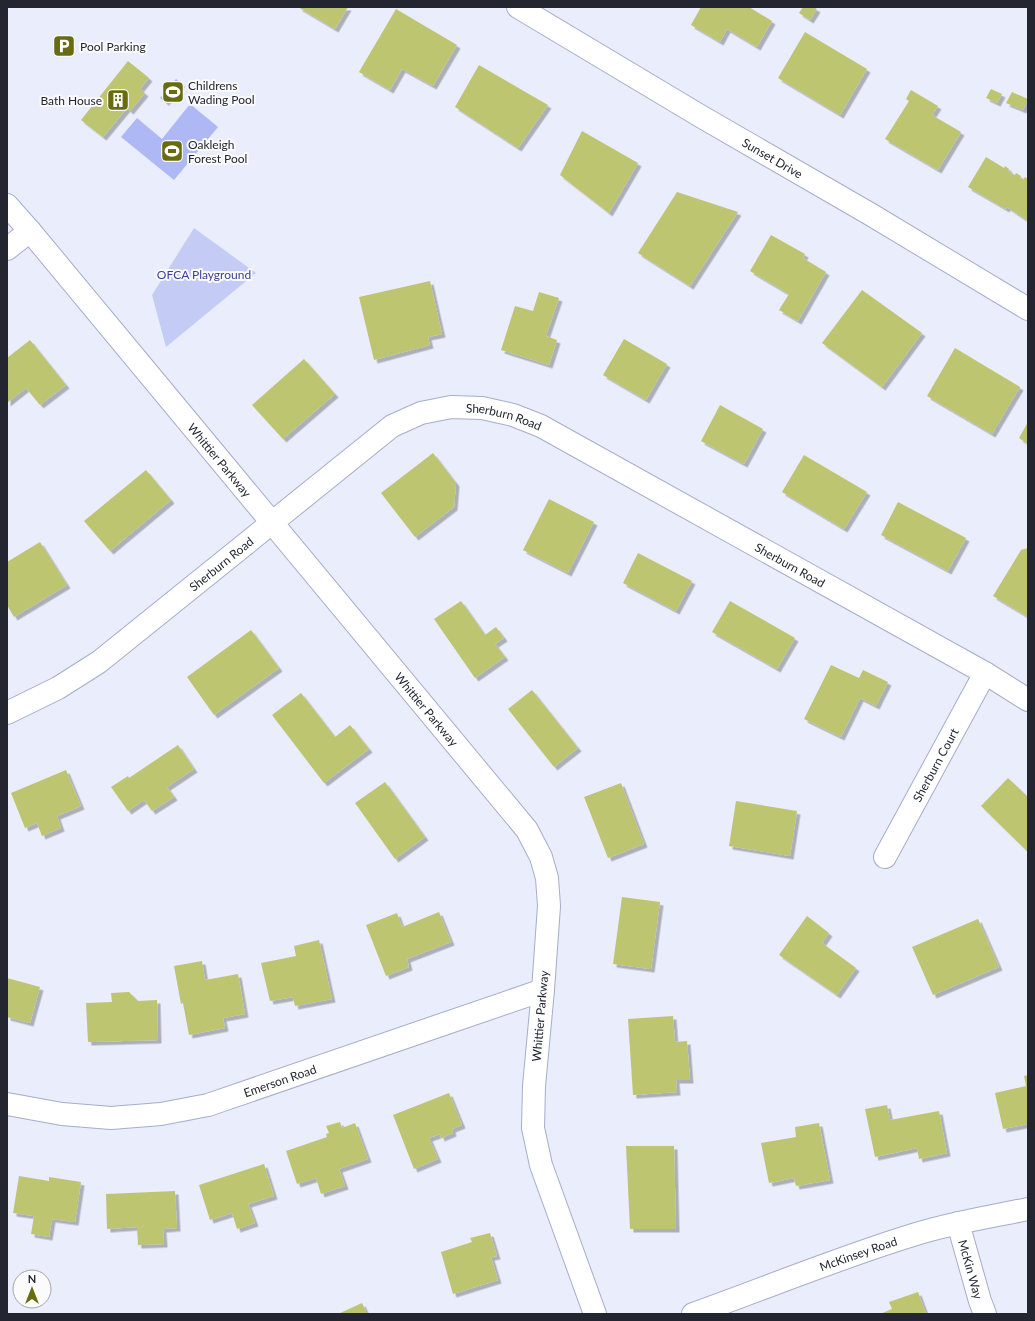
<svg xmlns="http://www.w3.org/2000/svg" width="1035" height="1321" font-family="Lato,sans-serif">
<defs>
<filter id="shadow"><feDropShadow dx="3.5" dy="3.5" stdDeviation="0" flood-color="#0004"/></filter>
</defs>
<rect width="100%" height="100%" fill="#eaedfb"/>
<path fill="#c4ccf6" d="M194 228 256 273 166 347 152 295Z"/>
<path fill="#adb8f5" d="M176 79 185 87 169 106 160 98Z
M190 104 218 127 174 180 121 137 137 118 162 139Z"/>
<path fill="#bec570" filter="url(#shadow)" d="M298 7H348L335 29Z
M701 7H749L772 21 757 47 727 29 720 42 691 25Z
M803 7H814L817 9 810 20 799 13Z
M396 9 457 45 433 86 402 69 390 90 359 72Z
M805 32 867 69 840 115 778 78Z
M128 61 149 78 140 89 145 93 130 111 127 108 103 137 81 120Z
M479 65 548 105 518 148 455 107Z
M991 89 1002 94 997 103 986 98Z
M911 90 938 106 932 115 961 132 938 170 885 139 909 101 906 99Z
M1012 92 1028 99 1023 110 1006 103Z
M582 131 638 163 609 213 560 175Z
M986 157 1004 168 1005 166 1009 169 1008 171 1015 175 1016 173 1021 176 1020 178 1023 180 1025 177 1028 179V221L1007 207 1006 209 968 187Z
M677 192 738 212 690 286 638 253Z
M771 235 805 254 803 258 826 272 798 321 779 310 789 294 750 271Z
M430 281 442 334 428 337 430 345 374 360 359 297Z
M862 290 922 333 882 387 822 343Z
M539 292 559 298 546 336 557 340 549 365 501 350 515 306 533 311Z
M624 339 667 364 646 400 603 375Z
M30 340 66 385 40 405 26 388 7 403V358Z
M955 348 1020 387 992 434 927 396Z
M304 359 335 394 283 439 252 405Z
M720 405 763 429 744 464 701 441Z
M1028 422V444L1019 438Z
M433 453 456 483 454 507 415 537 381 493Z
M804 455 867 492 844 529 782 492Z
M146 470 171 500 110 551 84 521Z
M549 499 594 522 568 573 523 550Z
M898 502 966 538 948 571 881 535Z
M40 542 67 585 14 617 7 605V562Z
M1028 548V617L993 596 1021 550Z
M638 553 692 581 676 611 623 583Z
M461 601 485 635 496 627 504 638 495 644 505 657 475 678 434 619Z
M730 601 795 638 777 669 712 632Z
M251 630 279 668 214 715 187 677Z
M831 665 859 678 863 670 888 682 876 706 860 698 841 737 804 719Z
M532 690 578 748 554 767 508 709Z
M301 693 335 737 350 725 369 749 324 783 272 715Z
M178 745 194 769 167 787 174 797 152 811 144 800 128 811 111 787 128 776 129 778Z
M66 770 81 806 57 816 61 828 42 836 37 823 25 828 11 793Z
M1008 778 1028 797V852L981 806Z
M385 782 425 837 395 859 355 803Z
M621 783 644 844 608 858 584 797Z
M736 801 797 811 790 856 729 846Z
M622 897 660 902 651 969 613 964Z
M439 912 451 942 407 959 409 967 386 976 366 925 397 913 402 927Z
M807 916 829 933 822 943 856 968 837 995 779 955Z
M978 919 999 967 933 995 912 947Z
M319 940 332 999 295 1006 293 997 270 1001 261 963 296 956 294 946Z
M202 961 205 980 238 974 245 1014 223 1018 225 1028 189 1035 183 1003 181 1004 174 966Z
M7 978 40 987 30 1023 7 1017Z
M129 992 138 1001 157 1000 158 1040 88 1042 86 1003 112 1002 111 993Z
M673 1016 675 1042 687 1041 690 1080H676L677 1092 633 1095 628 1019Z
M1028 1075V1124L1003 1129 995 1093 1026 1086 1024 1076Z
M449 1093 462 1125 452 1129 453 1133 441 1138 440 1134 429 1138 438 1159 414 1169 393 1115Z
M887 1105 890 1120 939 1111 947 1153 919 1159 917 1148 875 1157 865 1109Z
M340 1122 342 1128 355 1123 368 1159 339 1169 345 1186 321 1194 316 1178 297 1184 286 1151 327 1137 326 1134 329 1133 326 1126Z
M819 1123 830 1180 796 1186 794 1178 769 1183 761 1143 796 1137 795 1127Z
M626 1146H674L676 1229H630Z
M264 1164 274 1196 248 1204 255 1223 237 1229 232 1213 210 1220 199 1185Z
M19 1176 49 1181V1177L81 1182 75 1222 52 1219 49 1237 31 1234 34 1216 13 1213Z
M175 1191 177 1228 163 1229 164 1244 138 1245 137 1227 107 1229 106 1194Z
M490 1233 497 1256 491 1257 498 1280 453 1294 441 1252 472 1242 470 1238Z
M918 1292 926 1314H880L892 1309 889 1302Z
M362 1303 367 1314H338Z"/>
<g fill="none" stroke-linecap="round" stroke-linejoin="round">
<g stroke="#a6accd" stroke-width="24">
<g id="minor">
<path id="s1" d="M518 7 702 117 870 214 1028 309"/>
<path id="s2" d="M7 205 30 231 527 830 541 857 547 878 549 906 543 990 534 1086 533 1128 541 1165 595 1314"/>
<path d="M7 249 30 231"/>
<path id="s3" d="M7 713 58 688 99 662 392 426 421 413 451 407 482 408 513 415 541 426 985 673 1028 700"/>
<path id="s4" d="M885 857 985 673"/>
<path id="s5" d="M7 1104 62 1114 111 1118 161 1114 208 1105 543 990"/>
<path id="s6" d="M958 1223 980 1301 985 1314"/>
<path id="s7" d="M693 1314C766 1288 838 1258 913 1235 950 1223 989 1217 1028 1209"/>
</g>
</g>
<use href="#minor" stroke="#fff" stroke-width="22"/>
</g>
<defs>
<g id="parking-square" transform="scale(1.15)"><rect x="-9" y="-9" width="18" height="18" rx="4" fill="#686c10" stroke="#fbfbfb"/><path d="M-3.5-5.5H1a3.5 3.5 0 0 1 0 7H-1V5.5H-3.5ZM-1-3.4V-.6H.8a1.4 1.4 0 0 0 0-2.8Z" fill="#fff"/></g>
<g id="stadium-square" transform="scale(1.15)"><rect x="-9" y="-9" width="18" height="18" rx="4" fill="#686c10" stroke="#fbfbfb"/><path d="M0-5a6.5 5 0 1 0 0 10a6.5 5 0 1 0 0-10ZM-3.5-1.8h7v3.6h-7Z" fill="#fff"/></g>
<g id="building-square" transform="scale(1.15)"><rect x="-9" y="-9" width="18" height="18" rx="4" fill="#686c10" stroke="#fbfbfb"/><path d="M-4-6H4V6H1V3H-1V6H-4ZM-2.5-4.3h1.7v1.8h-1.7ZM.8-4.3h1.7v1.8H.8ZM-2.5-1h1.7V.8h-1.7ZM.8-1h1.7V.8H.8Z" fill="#fff"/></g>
</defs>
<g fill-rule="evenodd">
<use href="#parking-square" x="64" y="46"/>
<use href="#stadium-square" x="173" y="92"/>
<use href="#building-square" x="118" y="100"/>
<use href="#stadium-square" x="172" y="151"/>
</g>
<g text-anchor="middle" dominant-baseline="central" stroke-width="4" stroke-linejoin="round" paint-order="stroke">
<g font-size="12" fill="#232531" stroke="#fbfbfb" text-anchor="start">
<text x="80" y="46">Pool Parking</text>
<text x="188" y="85">Childrens<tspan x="188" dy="14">Wading Pool</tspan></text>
<text x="102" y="100" text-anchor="end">Bath House</text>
<text x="188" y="144">Oakleigh<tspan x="188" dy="14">Forest Pool</tspan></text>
</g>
<g font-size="12" fill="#232531" stroke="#fbfbfb">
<text stroke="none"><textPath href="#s1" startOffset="296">Sunset Drive</textPath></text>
<text stroke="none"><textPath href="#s3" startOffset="598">Sherburn Road</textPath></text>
<text stroke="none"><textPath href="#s2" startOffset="332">Whittier Parkway</textPath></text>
<text stroke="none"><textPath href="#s3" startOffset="262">Sherburn Road</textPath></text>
<text stroke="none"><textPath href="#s3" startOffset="922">Sherburn Road</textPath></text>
<text stroke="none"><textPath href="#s2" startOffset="656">Whittier Parkway</textPath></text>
<text stroke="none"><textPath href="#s4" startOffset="105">Sherburn Court</textPath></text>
<text transform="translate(540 1016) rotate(-85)">Whittier Parkway</text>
<text stroke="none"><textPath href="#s5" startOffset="279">Emerson Road</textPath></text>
<text stroke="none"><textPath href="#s7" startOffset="176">McKinsey Road</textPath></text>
<text stroke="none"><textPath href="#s6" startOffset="48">McKin Way</textPath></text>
</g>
<g font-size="12" fill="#3b3f95" stroke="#fbfbfb">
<text x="204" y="274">OFCA Playground</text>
</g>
</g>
<rect width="1035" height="1321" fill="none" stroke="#232531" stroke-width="16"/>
<g transform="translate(32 1289)"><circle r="19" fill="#fbfbfb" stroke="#a5a5aa"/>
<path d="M0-3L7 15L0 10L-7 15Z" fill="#686c10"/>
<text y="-6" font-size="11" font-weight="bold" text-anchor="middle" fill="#232531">N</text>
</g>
</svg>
